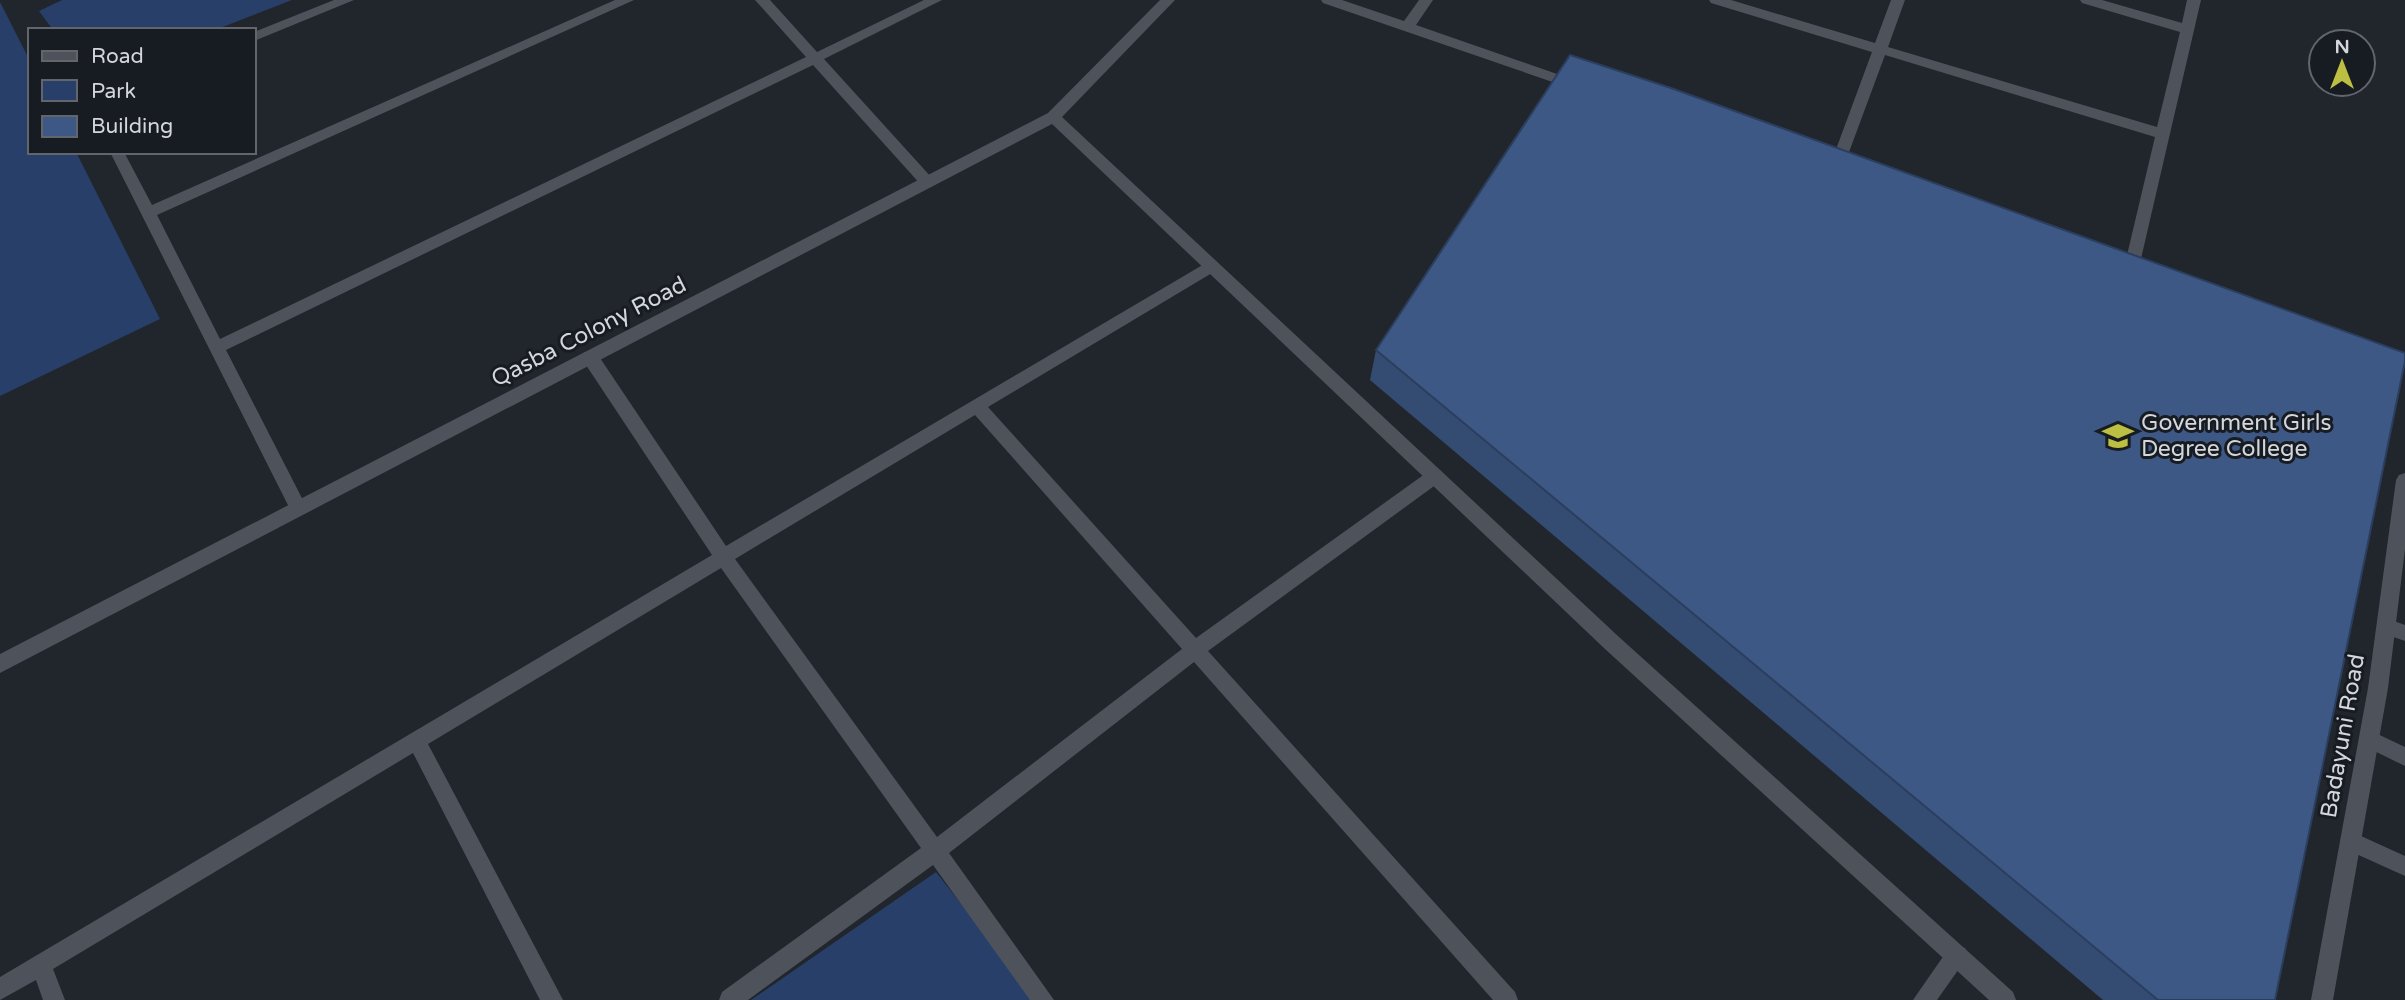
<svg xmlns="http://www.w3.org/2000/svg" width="2405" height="1000" font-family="'Varela Round',sans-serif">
<rect width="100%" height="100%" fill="#21252c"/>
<path fill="#273f69" d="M62 0H292L215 30H53L39 11Z
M0 2 30 61V152H76L160 319 0 396Z
M936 872 1037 1000H751Z"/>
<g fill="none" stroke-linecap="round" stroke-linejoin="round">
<path fill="#4e535b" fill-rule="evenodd" d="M2386 618 2405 625V641L2379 632 2377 626 2379 620Z
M2369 730 2405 747V766L2362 745 2359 739 2362 733Z
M2350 831 2405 856V876L2343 848 2340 841 2343 834Z"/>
<path fill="#4e535b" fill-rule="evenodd" d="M334 0H354L254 41V32Z
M615 0H634L157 215 220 339 806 57 755 0H770L817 52 924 0H942L824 59 932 178 934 182 932 186H922L813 65 226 350 307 508 304 513 298 515 292 513 110 152H124L152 205Z
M1321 0H1342L1404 21 1419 0H1433L1416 25 1580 82 1582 85 1580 88H1570L1323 3Z
M1709 0H1731L1875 43 1891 0H1905L1888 47 2157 127 2180 32 2082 3 2080 0H2102L2182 23 2187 0H2201L2137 276 2131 278 2123 272 2155 137 1885 55 1842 171 1840 175H1830L1828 171 1872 52 1711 3Z
M1211 260 1219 266 1217 270 988 407 1196 638 1429 471 1435 469 1441 471 1444 476 1441 481 1208 651 1515 992 1518 1000H1493L1194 662 949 853 1054 1000H1030L933 865 748 1000H719L722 992 921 848 721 568 428 744 563 1000H540L413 753 53 969 65 1000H43L36 980 0 1000V977L712 555 584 362 582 357 584 352H596L726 546ZM975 415 1182 649 937 837 735 559Z
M1957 945 1965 948 1968 956 1937 1000H1913L1949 948Z"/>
<path fill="#4e535b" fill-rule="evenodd" d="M1160 0H1175L1062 117 1619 637 2013 992 2016 1000H1989L1605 649 1052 124 0 673V654L1048 113Z
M2405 473V549L2388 688 2333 1000H2311L2368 688 2396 480 2399 475Z"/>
</g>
<path fill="#344c72" d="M1376 350 2275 1000H2103L1370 380Z"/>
<path fill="#3d5885" stroke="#2b3e5d" stroke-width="2" d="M1570 55 1671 88 2405 353V361L2275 1000H2158L1376 350Z"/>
<defs>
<g id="university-bare" transform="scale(2.415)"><path d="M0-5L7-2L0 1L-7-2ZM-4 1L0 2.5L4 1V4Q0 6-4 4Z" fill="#bdbf43" stroke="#171b22" stroke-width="2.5" paint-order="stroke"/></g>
</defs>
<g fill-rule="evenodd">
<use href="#university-bare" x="2118" y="436"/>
</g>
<g text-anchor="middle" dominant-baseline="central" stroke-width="6" stroke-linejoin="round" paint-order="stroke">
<g font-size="23" fill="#d3d6da" stroke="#171b22">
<text transform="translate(589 332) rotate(-27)">Qasba Colony Road</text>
<text transform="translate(2343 736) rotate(-80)">Badayuni Road</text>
</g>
<g font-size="23" fill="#d3d6da" stroke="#171b22" text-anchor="start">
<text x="2141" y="423">Government Girls<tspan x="2141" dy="26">Degree College</tspan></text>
</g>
</g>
<rect x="28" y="28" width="228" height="126" fill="#171b22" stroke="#62666c" stroke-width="2"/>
<rect x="42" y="51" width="35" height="10" fill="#4e535b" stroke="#62666c" stroke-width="2"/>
<text x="91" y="63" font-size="21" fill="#d3d6da">Road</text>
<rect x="42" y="80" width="35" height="21" fill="#273f69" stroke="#62666c" stroke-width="2"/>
<text x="91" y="98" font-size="21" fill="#d3d6da">Park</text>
<rect x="42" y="116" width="35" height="21" fill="#3d5885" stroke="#62666c" stroke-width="2"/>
<text x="91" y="133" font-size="21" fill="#d3d6da">Building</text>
<g transform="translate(2342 63)"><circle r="33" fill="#171b22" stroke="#62666c" stroke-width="2"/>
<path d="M0-5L12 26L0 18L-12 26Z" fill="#bdbf43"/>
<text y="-10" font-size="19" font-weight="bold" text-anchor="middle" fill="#d3d6da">N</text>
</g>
</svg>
